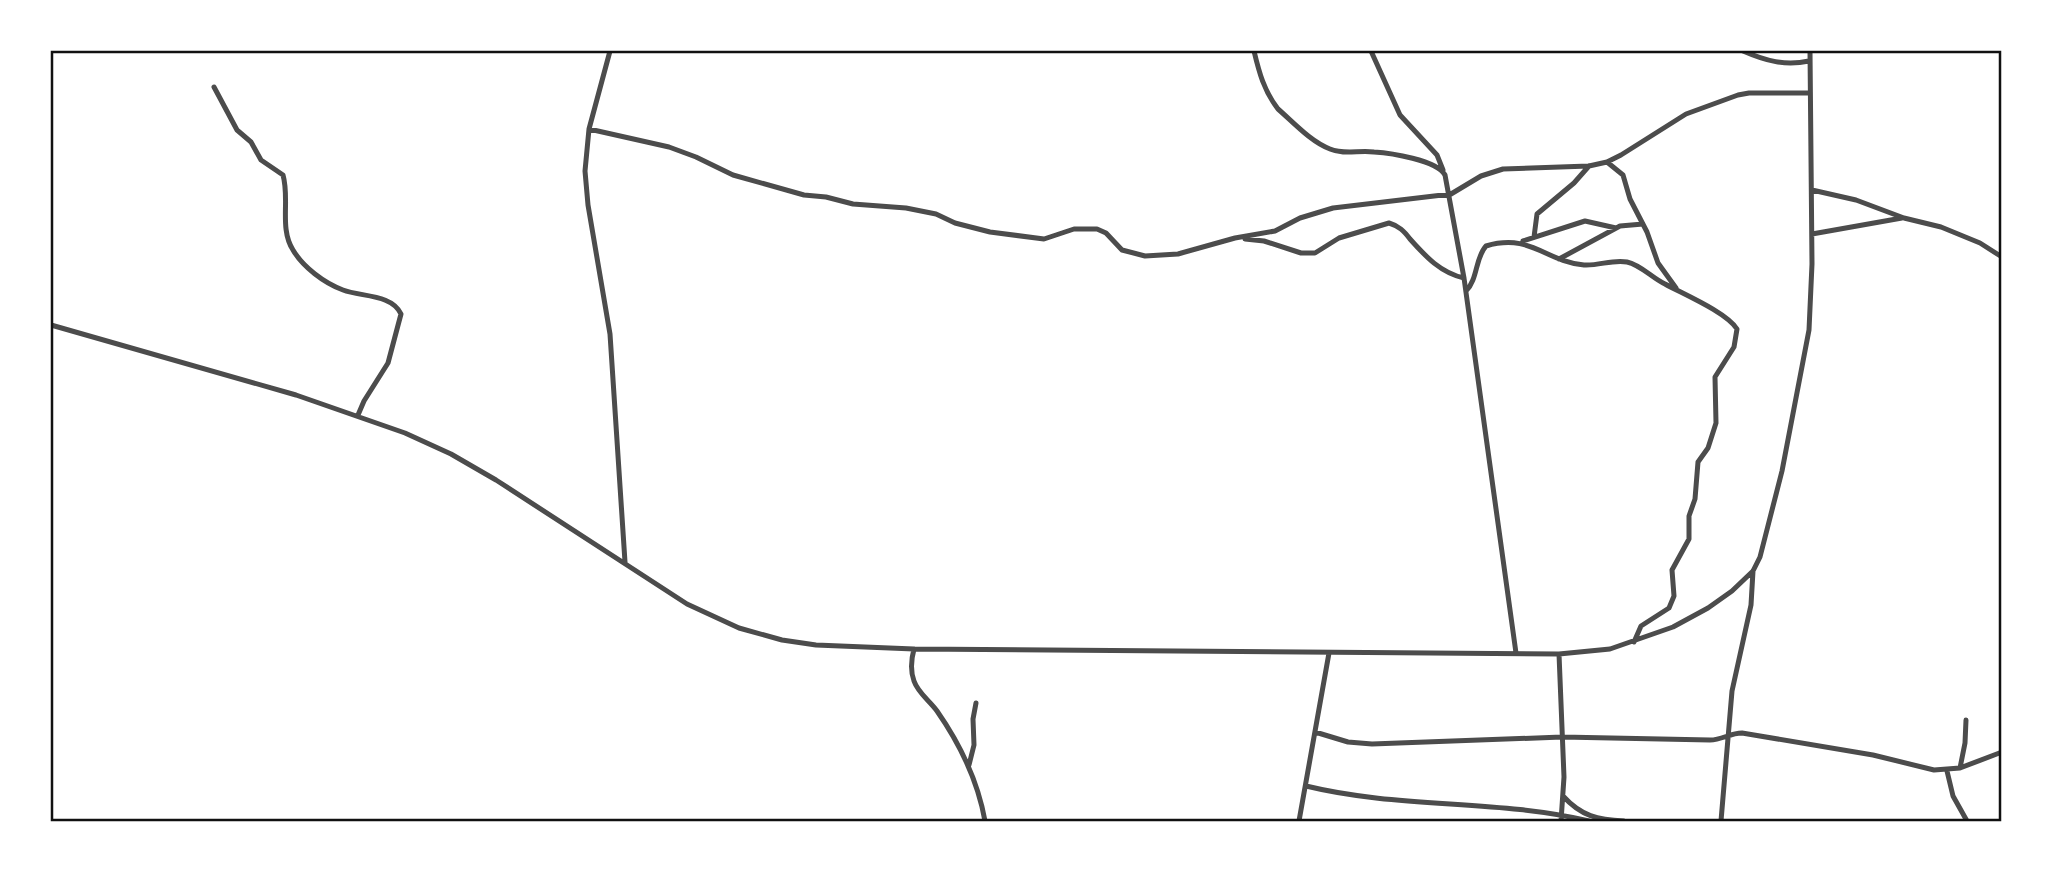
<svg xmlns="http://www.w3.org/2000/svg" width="2053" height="872" font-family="Lato,sans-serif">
<rect width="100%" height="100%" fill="#fff"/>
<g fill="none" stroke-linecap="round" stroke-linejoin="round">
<path stroke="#4c4c4c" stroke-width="5" d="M610 51 589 129 585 171 588 205 610 334 625 562
M1254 51C1259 72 1264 91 1278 109 1293 122 1311 142 1330 149 1344 155 1359 150 1374 152 1390 153 1437 160 1445 175L1464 278 1516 653
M1371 51 1400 115 1437 155 1443 170
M1743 51C1766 61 1785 66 1809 61
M214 87 237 130 251 142 261 160 283 175C290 199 279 228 293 250 303 267 324 283 343 290 361 297 392 294 401 314L388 363 364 401 358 415
M589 129 669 147 696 157 733 175 804 195 826 197 853 204 906 208 936 214 955 223 990 232 1044 239 1074 229H1097L1106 233 1122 250 1145 256 1178 254 1235 238 1275 231 1300 218 1333 208 1451 194 1481 176 1503 169 1589 166 1607 162 1621 155 1686 114 1738 95 1749 93H1809
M1607 162 1623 175 1630 199 1647 232 1658 263 1676 288
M1812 190 1856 200 1904 218 1941 227 1980 243 2002 257
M1812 234 1902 218
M1534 237 1537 214 1574 183 1589 166
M1245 239 1264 241 1301 253H1315L1339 238 1389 223C1399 226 1404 231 1410 239 1426 257 1441 273 1464 278
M1523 241 1585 221 1616 228
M1559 259 1620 226 1643 224
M1466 291C1478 279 1475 258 1486 246 1531 233 1544 261 1584 265 1599 266 1613 259 1627 262 1641 265 1652 278 1665 284 1683 294 1726 312 1737 329L1734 347 1715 377 1716 423 1708 448 1698 462 1695 499 1689 516V539L1672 570 1674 596 1669 608 1641 626 1634 642
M51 325 296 395 405 433 451 454 496 480 687 604 739 628 782 640 816 645 914 649 1559 654 1610 649 1673 627 1708 608 1732 591 1753 571 1760 557 1782 471 1809 330 1812 264 1810 51
M914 649C911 660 910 670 914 681 918 693 930 701 937 711 960 744 978 782 985 821
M1559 654 1564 777 1561 821
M1315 732 1348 742 1372 744 1562 737 1710 740C1722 740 1730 733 1742 733L1873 755 1934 770 1960 768 2002 752
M969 765 974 745 973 719 976 703
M1960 768 1965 743 1966 720
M1947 771 1953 796 1967 821
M1306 786C1400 809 1497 799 1589 821
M1563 796C1581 816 1598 820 1624 821
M1299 821 1329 653
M1721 821 1732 691 1751 605 1753 571"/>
</g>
<rect width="2053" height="872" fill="none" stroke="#ffffff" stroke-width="105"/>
<rect x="52" y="52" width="1948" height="768" fill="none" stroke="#111" stroke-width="2.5"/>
</svg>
